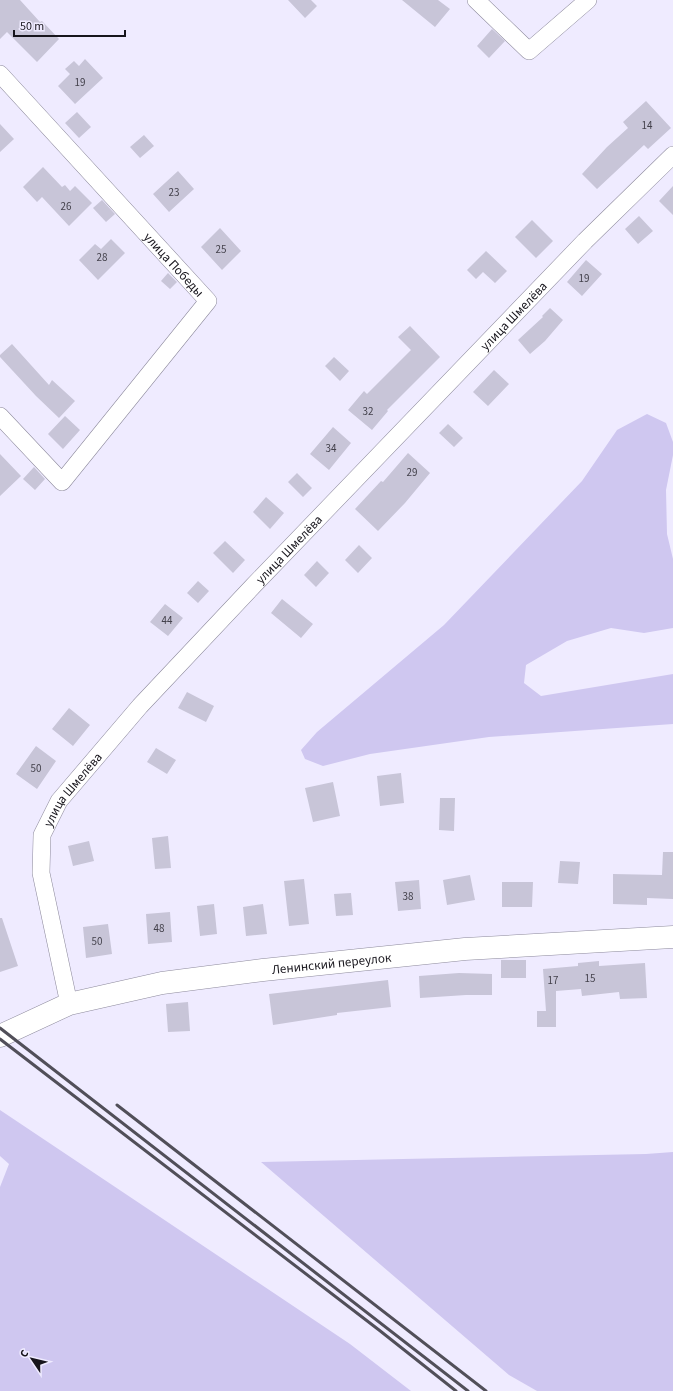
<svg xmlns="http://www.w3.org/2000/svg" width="673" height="1391" font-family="'Source Sans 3',sans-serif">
<rect width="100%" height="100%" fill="#efebff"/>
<!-- green -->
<path fill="#cfc7f0" d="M 647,414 L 666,423 L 673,442 L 673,455 L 666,490 L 667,534 L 673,559 L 673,628 L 644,633 L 611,628 L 567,641 L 526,665 L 524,683 L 541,696 L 673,674 L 673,724 L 489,737 L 370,754 L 323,766 L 305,759 L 301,750 L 317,732 L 444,625 L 582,481 L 617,430 Z
M 0,1110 L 350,1344 L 411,1391 L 0,1391 L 0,1187 L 9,1164 L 0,1156 Z
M 673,1152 L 673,1391 L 537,1391 L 509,1375 L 261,1162 L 646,1154 Z"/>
<!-- building -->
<path fill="#c8c5d8" d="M 0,0 L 20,0 L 40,22 L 42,21 L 59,39 L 37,62 L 7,32 L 0,39 Z
M 288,0 L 311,0 L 317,6 L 305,18 Z
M 402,0 L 438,0 L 450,9 L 435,27 Z
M 492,29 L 505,41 L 489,58 L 477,46 Z
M 85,59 L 103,78 L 75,104 L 58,86 L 70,74 L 65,69 L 74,61 L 79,66 Z
M 646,101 L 671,128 L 648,149 L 644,145 L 597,189 L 582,174 L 607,147 L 628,128 L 623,122 Z
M 77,112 L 91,127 L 79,138 L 65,123 Z
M 0,124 L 14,139 L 0,152 Z
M 144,135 L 154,146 L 140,158 L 130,147 Z
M 43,167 L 62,187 L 65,185 L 70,191 L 75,186 L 92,203 L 69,226 L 42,197 L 37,202 L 23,187 Z
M 178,171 L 194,189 L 169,212 L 153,194 Z
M 673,186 L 673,215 L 659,201 Z
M 102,200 L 115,214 L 106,222 L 93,208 Z
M 639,216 L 653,231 L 638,244 L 625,229 Z
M 532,220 L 553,241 L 536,258 L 515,237 Z
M 220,228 L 241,251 L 222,270 L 201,247 Z
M 111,239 L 125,253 L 98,280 L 79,260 L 95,244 L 101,249 Z
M 486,251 L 507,271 L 495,283 L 483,272 L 476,279 L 467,270 Z
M 586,260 L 602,274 L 582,296 L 567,282 Z
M 168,273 L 177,282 L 170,289 L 161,281 Z
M 550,308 L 563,320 L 545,341 L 530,354 L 518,340 L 543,317 L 542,316 Z
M 410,326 L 440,357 L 387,410 L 388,411 L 372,430 L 348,410 L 364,391 L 367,394 L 411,350 L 398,337 Z
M 12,344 L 49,385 L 52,380 L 75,401 L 59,418 L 36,396 L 0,357 L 0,355 Z
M 334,357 L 349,371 L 340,381 L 325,366 Z
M 494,370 L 509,384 L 488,406 L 473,392 Z
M 65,416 L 80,430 L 63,449 L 48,434 Z
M 448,424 L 463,438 L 454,447 L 439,433 Z
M 333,427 L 351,443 L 329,470 L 310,454 Z
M 408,453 L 430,473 L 405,503 L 378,531 L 355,509 L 381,481 L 383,482 Z
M 0,454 L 21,476 L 0,496 Z
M 34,467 L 45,479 L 35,490 L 23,479 Z
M 297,473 L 312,488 L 303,497 L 288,482 Z
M 266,497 L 284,513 L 270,529 L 253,512 Z
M 225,541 L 245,560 L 233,573 L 213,553 Z
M 359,545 L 372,558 L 358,573 L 345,560 Z
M 317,561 L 329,573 L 316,587 L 304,575 Z
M 198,581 L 209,591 L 198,603 L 187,593 Z
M 282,599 L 313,624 L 301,638 L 271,613 Z
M 165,604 L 183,618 L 168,636 L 150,622 Z
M 187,692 L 214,706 L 206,722 L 178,708 Z
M 69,708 L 90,725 L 73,746 L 52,729 Z
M 36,746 L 56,761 L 37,789 L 16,774 Z
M 156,748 L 176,760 L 167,774 L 147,762 Z
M 401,773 L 404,803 L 380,806 L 377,776 Z
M 333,782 L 340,816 L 313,822 L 305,788 Z
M 440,798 L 455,798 L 454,831 L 439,830 Z
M 168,836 L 171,868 L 155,869 L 152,838 Z
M 89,841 L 94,861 L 73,866 L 68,846 Z
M 663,852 L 673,852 L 673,899 L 647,898 L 647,905 L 613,904 L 613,874 L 662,875 Z
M 560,861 L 580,862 L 578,884 L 558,883 Z
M 470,875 L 475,900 L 447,905 L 443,880 Z
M 304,879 L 309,924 L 289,926 L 284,881 Z
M 419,880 L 421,909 L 398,911 L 395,882 Z
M 502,882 L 533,882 L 532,907 L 502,907 Z
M 351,893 L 353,915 L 336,916 L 334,894 Z
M 214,904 L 217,934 L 200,936 L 197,906 Z
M 263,904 L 267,934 L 246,936 L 243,907 Z
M 170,912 L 172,942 L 148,944 L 146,914 Z
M 0,918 L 2,918 L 18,966 L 0,972 Z
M 108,924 L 112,954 L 86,958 L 83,927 Z
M 501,960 L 526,960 L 526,978 L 501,978 Z
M 599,961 L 599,966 L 645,963 L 647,998 L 620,999 L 619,992 L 582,996 L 581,989 L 556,991 L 556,1027 L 537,1027 L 537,1011 L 546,1011 L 543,969 L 578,966 L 578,963 Z
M 459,973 L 492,974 L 492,995 L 466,995 L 420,998 L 419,976 Z
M 388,980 L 391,1007 L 337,1013 L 337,1015 L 273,1025 L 269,994 Z
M 188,1002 L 190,1031 L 168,1032 L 166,1004 Z"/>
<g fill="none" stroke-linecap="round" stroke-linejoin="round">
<!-- minor casing -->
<g stroke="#8d8a9c" stroke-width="18">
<g id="minor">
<path d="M 476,0 L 529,51 L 588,0"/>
<path id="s1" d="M 0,74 L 208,301 L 62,482 L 0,416"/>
<path id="s2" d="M 69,1004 L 41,873 L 42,835 L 59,801 L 140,706 L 253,586 L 585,241 L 673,155"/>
</g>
</g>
<!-- major casing -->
<g stroke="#8d8a9c" stroke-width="23">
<g id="major">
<path id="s3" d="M 0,1036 L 69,1004 L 162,983 L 263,970 L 465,949 L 673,937"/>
</g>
</g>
<!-- minor -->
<use href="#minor" stroke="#fff" stroke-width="17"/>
<!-- major -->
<use href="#major" stroke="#fff" stroke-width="22"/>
<!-- rail -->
<path stroke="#514f59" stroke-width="3" d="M 0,1028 L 468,1391
M 0,1039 L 379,1330 L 456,1391
M 117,1105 L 486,1391"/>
</g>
<g text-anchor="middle" stroke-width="4" stroke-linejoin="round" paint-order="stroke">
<!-- number labels -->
<g font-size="11" fill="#43414b">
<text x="80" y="86">19</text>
<text x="647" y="129">14</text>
<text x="174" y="196">23</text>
<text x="66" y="210">26</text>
<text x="221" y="253">25</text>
<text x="102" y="261">28</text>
<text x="584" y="282">19</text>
<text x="368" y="415">32</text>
<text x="331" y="452">34</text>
<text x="412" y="476">29</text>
<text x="167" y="624">44</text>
<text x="36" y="772">50</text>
<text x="408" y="900">38</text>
<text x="159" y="932">48</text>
<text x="97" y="945">50</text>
<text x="590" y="982">15</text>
<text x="553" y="984">17</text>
</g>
<!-- street labels -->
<g font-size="13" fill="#17151c" stroke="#efebff">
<text dy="5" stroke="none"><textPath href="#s1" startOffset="258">улица Победы</textPath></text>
<text dy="5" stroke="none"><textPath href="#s2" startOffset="875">улица Шмелёва</textPath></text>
<text dy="5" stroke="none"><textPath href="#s2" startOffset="551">улица Шмелёва</textPath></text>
<text dy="5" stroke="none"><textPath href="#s2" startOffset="227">улица Шмелёва</textPath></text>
<text dy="5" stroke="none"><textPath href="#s3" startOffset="342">Ленинский переулок</textPath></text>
</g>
</g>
<!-- north arrow -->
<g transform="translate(32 1359) rotate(305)" stroke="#efebff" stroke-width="3" paint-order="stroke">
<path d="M0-3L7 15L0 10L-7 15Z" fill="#17151c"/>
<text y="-6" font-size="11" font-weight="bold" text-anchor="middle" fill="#17151c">С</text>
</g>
<!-- scale -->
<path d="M14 30v6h111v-6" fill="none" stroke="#17151c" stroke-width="2"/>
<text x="20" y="30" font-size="12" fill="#17151c" stroke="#efebff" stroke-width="3" paint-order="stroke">50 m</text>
</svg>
